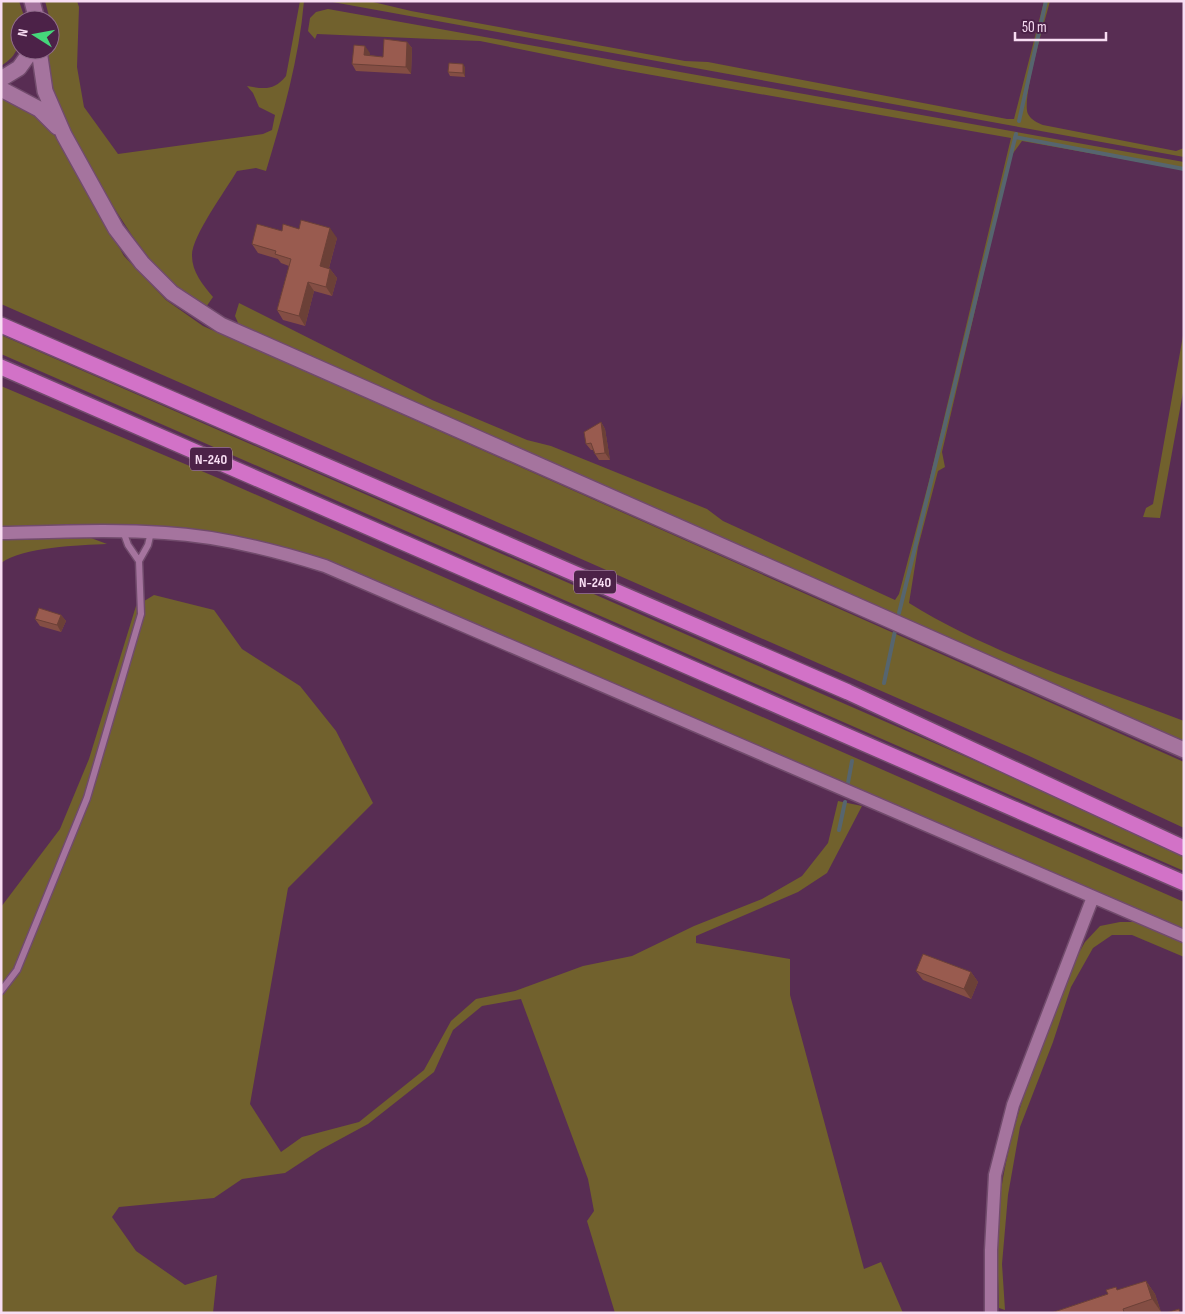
<svg xmlns="http://www.w3.org/2000/svg" width="1185" height="1314" font-family="'Sofia Sans Condensed',sans-serif">
<rect width="100%" height="100%" fill="#582d53"/>
<!-- green -->
<path fill="#71612d" d="M 1,1 L 19,1 L 25,19 L 20,20 C 20,40 21,54 1,66 Z
M 45,1 L 77,1 L 79,7 L 77,67 L 84,107 L 118,154 L 263,134 L 272,130 L 275,115 L 259,107 L 253,93 L 247,86 C 264,89 274,91 286,76 L 300,1 L 304,1 C 299,59 283,115 266,171 L 256,168 L 237,171 C 226,190 191,237 192,256 C 192,272 203,285 213,297 L 206,307 L 163,276 L 133,237 L 94,177 L 52,96 L 48,67 L 50,20 Z
M 327,1 L 369,1 L 411,11 L 685,61 L 708,62 L 1007,119 L 1014,119 L 1044,1 L 1050,1 C 1045,21 1021,100 1028,114 C 1031,120 1038,123 1043,125 L 1176,151 L 1184,148 L 1184,157 Z
M 328,9 L 1184,162 L 1184,170 L 1022,141 L 1011,156 L 942,452 L 945,467 L 938,471 L 918,547 L 909,603 C 991,654 1093,686 1184,721 L 1184,742 L 239,325 L 235,316 L 239,303 L 432,400 L 527,440 L 551,446 L 707,509 L 723,521 L 895,600 L 899,594 L 929,481 L 1011,138 L 618,69 L 480,41 L 317,34 L 315,39 L 308,31 L 310,18 L 316,12 Z
M 1,96 L 43,118 L 61,145 L 124,256 L 166,300 L 203,326 L 1184,762 L 1184,828 L 1027,755 L 1,304 Z
M 1184,330 L 1184,387 L 1160,518 L 1143,517 L 1146,508 L 1153,504 Z
M 1,335 L 1003,773 L 1184,856 L 1184,871 L 1,354 Z
M 1,386 L 218,478 L 1184,902 L 1184,929 L 337,564 C 295,550 255,538 211,532 C 142,522 71,527 1,527 Z
M 91,538 L 107,544 C 80,545 22,547 1,563 L 1,540 Z
M 154,595 L 214,610 L 242,649 L 300,686 L 336,731 L 373,803 L 288,888 L 250,1104 L 281,1152 L 302,1137 L 359,1122 L 424,1070 L 451,1021 L 476,999 L 515,991 L 583,966 L 632,956 L 694,926 L 762,899 L 802,876 L 828,843 L 838,801 L 862,806 L 827,873 L 798,892 L 696,936 L 696,943 L 790,959 L 790,995 L 864,1269 L 881,1262 L 903,1313 L 615,1313 L 587,1221 L 594,1211 L 588,1179 L 521,999 L 482,1006 L 453,1030 L 434,1072 L 368,1124 L 320,1150 L 285,1173 L 242,1179 L 214,1198 L 119,1207 L 112,1217 L 136,1251 L 185,1285 L 217,1275 L 213,1313 L 1,1313 L 1,907 L 60,829 L 89,759 L 136,606 Z
M 1120,922 L 1135,922 L 1184,943 L 1184,957 L 1132,935 L 1112,935 L 1093,948 L 1071,987 L 1053,1042 L 1020,1127 L 1008,1195 L 1002,1264 L 1005,1310 L 999,1308 C 999,1278 995,1246 998,1216 C 1006,1126 1041,1049 1072,965 L 1085,942 L 1100,926 Z"/>
<g fill="none" stroke-linecap="round" stroke-linejoin="round">
<!-- stream -->
<path stroke="#56656f" stroke-width="4" d="M 1019,121 L 1046,1
M 1015,137 L 1184,169
M 899,613 L 1016,134
M 884,683 L 895,631
M 848,783 L 852,761
M 839,830 L 845,802"/>
<!-- service casing -->
<g stroke="#714b6c" stroke-width="9">
<path id="service" d="M 139,561 L 148,545 L 151,532
M 1,991 L 17,970 L 87,798 L 141,614 L 139,561 L 128,545 L 123,531"/>
</g>
<!-- minor casing -->
<g stroke="#714b6c" stroke-width="15">
<path id="minor" d="M 1,533 C 56,532 111,529 165,533 C 220,536 274,550 325,566 L 1184,936
M 991,1313 L 991,1250 L 995,1175 L 1013,1105 L 1093,897"/>
</g>
<!-- tertiary casing -->
<g stroke="#714b6c" stroke-width="18">
<path id="tertiary" d="M 32,1 L 37,20
M 39,50 L 45,91 L 64,135 L 116,229 L 142,263 L 172,293 L 221,325 L 1184,750
M 1,79 L 19,68 L 32,50
M 1,89 L 39,109 L 57,127"/>
</g>
<!-- motorway casing -->
<g stroke="#714b6c" stroke-width="18">
<path id="motorway" d="M 1,325 L 848,692 L 1184,848
M 1,367 L 1184,883"/>
</g>
<!-- service -->
<use href="#service" stroke="#a5749e" stroke-width="6"/>
<!-- minor -->
<use href="#minor" stroke="#a5749e" stroke-width="12"/>
<!-- tertiary -->
<use href="#tertiary" stroke="#a5749e" stroke-width="15"/>
<!-- motorway -->
<use href="#motorway" stroke="#d272c7" stroke-width="15"/>
</g>
<!-- wall -->
<path fill="#844e44" d="M 407,42 L 412,48 L 411,74 L 356,71 L 352,64 L 370,53 L 369,55 L 383,57 Z
M 465,67 L 465,77 L 450,76 L 448,72 Z
M 299,229 L 337,238 L 329,268 L 330,269 L 337,278 L 332,296 L 314,291 L 305,326 L 283,320 L 277,310 L 289,266 L 281,263 L 278,259 L 258,253 L 252,244 L 282,231 Z
M 601,422 L 605,429 L 610,460 L 599,460 L 595,454 L 593,450 L 591,450 L 586,444 Z
M 61,615 L 66,621 L 61,632 L 40,626 L 35,619 Z
M 916,971 L 971,972 L 978,982 L 971,999 L 923,980 Z
M 1146,1281 L 1155,1294 L 1161,1312 L 1159,1313 L 1051,1313 Z"/>
<!-- shaded-wall -->
<path fill="#6b4037" d="M 407,42 L 412,48 L 411,74 L 406,67 Z
M 365,46 L 370,53 L 369,61 L 364,55 Z
M 463,64 L 465,67 L 465,77 L 463,73 Z
M 330,228 L 337,238 L 327,275 L 320,266 Z
M 330,269 L 337,278 L 332,296 L 326,287 Z
M 308,282 L 314,291 L 305,326 L 299,316 Z
M 601,422 L 605,429 L 610,460 L 605,453 Z
M 61,615 L 66,621 L 61,632 L 57,625 Z
M 971,972 L 978,982 L 971,999 L 964,989 Z
M 1146,1281 L 1155,1294 L 1161,1312 L 1152,1299 Z"/>
<!-- building -->
<path fill="#995b4f" stroke="#6b4037" d="M 384,39 L 407,42 L 406,67 L 352,64 L 354,45 L 365,46 L 364,55 L 383,57 Z
M 449,63 L 463,64 L 463,73 L 448,72 Z
M 301,220 L 330,228 L 320,266 L 330,269 L 326,287 L 308,282 L 299,316 L 277,310 L 291,259 L 275,254 L 276,251 L 252,244 L 257,224 L 282,231 L 283,224 L 299,229 Z
M 601,422 L 605,453 L 595,454 L 591,443 L 586,444 L 584,432 Z
M 39,608 L 61,615 L 57,625 L 35,619 Z
M 923,954 L 971,972 L 964,989 L 916,971 Z
M 1146,1281 L 1152,1299 L 1123,1309 L 1124,1312 L 1121,1313 L 1051,1313 L 1108,1294 L 1106,1290 L 1116,1287 L 1117,1290 Z
M 1179,1309 L 1180,1313 L 1166,1313 Z"/>
<g text-anchor="middle" stroke-width="4" stroke-linejoin="round" paint-order="stroke">
<!-- shield labels -->
<g fill="#4c2248" stroke="#c4a5c0" stroke-width="1">
<rect x="190" y="447.5" width="42" height="23" rx="4"/>
<rect x="574" y="570.5" width="42" height="23" rx="4"/>
</g>
<g font-size="14" font-weight="bold" fill="#f8ddf3">
<text x="211" y="464">N-240</text>
<text x="595" y="587">N-240</text>
</g>
</g>
<!-- border -->
<rect width="1185" height="1314" fill="none" stroke="#f8ddf3" stroke-width="5"/>
<!-- north arrow -->
<g transform="translate(35 35) rotate(281)"><circle r="24" fill="#4c2248" stroke="#916d8c"/>
<path d="M0-4L9 19L0 12L-9 19Z" fill="#45d77a"/>
<text y="-8" font-size="14" font-weight="bold" text-anchor="middle" fill="#f8ddf3">N</text>
</g>
<!-- scale -->
<path d="M1015 32v8h91v-8" fill="none" stroke="#f8ddf3" stroke-width="2.5"/>
<text x="1022" y="32" font-size="15" fill="#f8ddf3" stroke="#4c2248" stroke-width="4" paint-order="stroke">50 m</text>
</svg>
